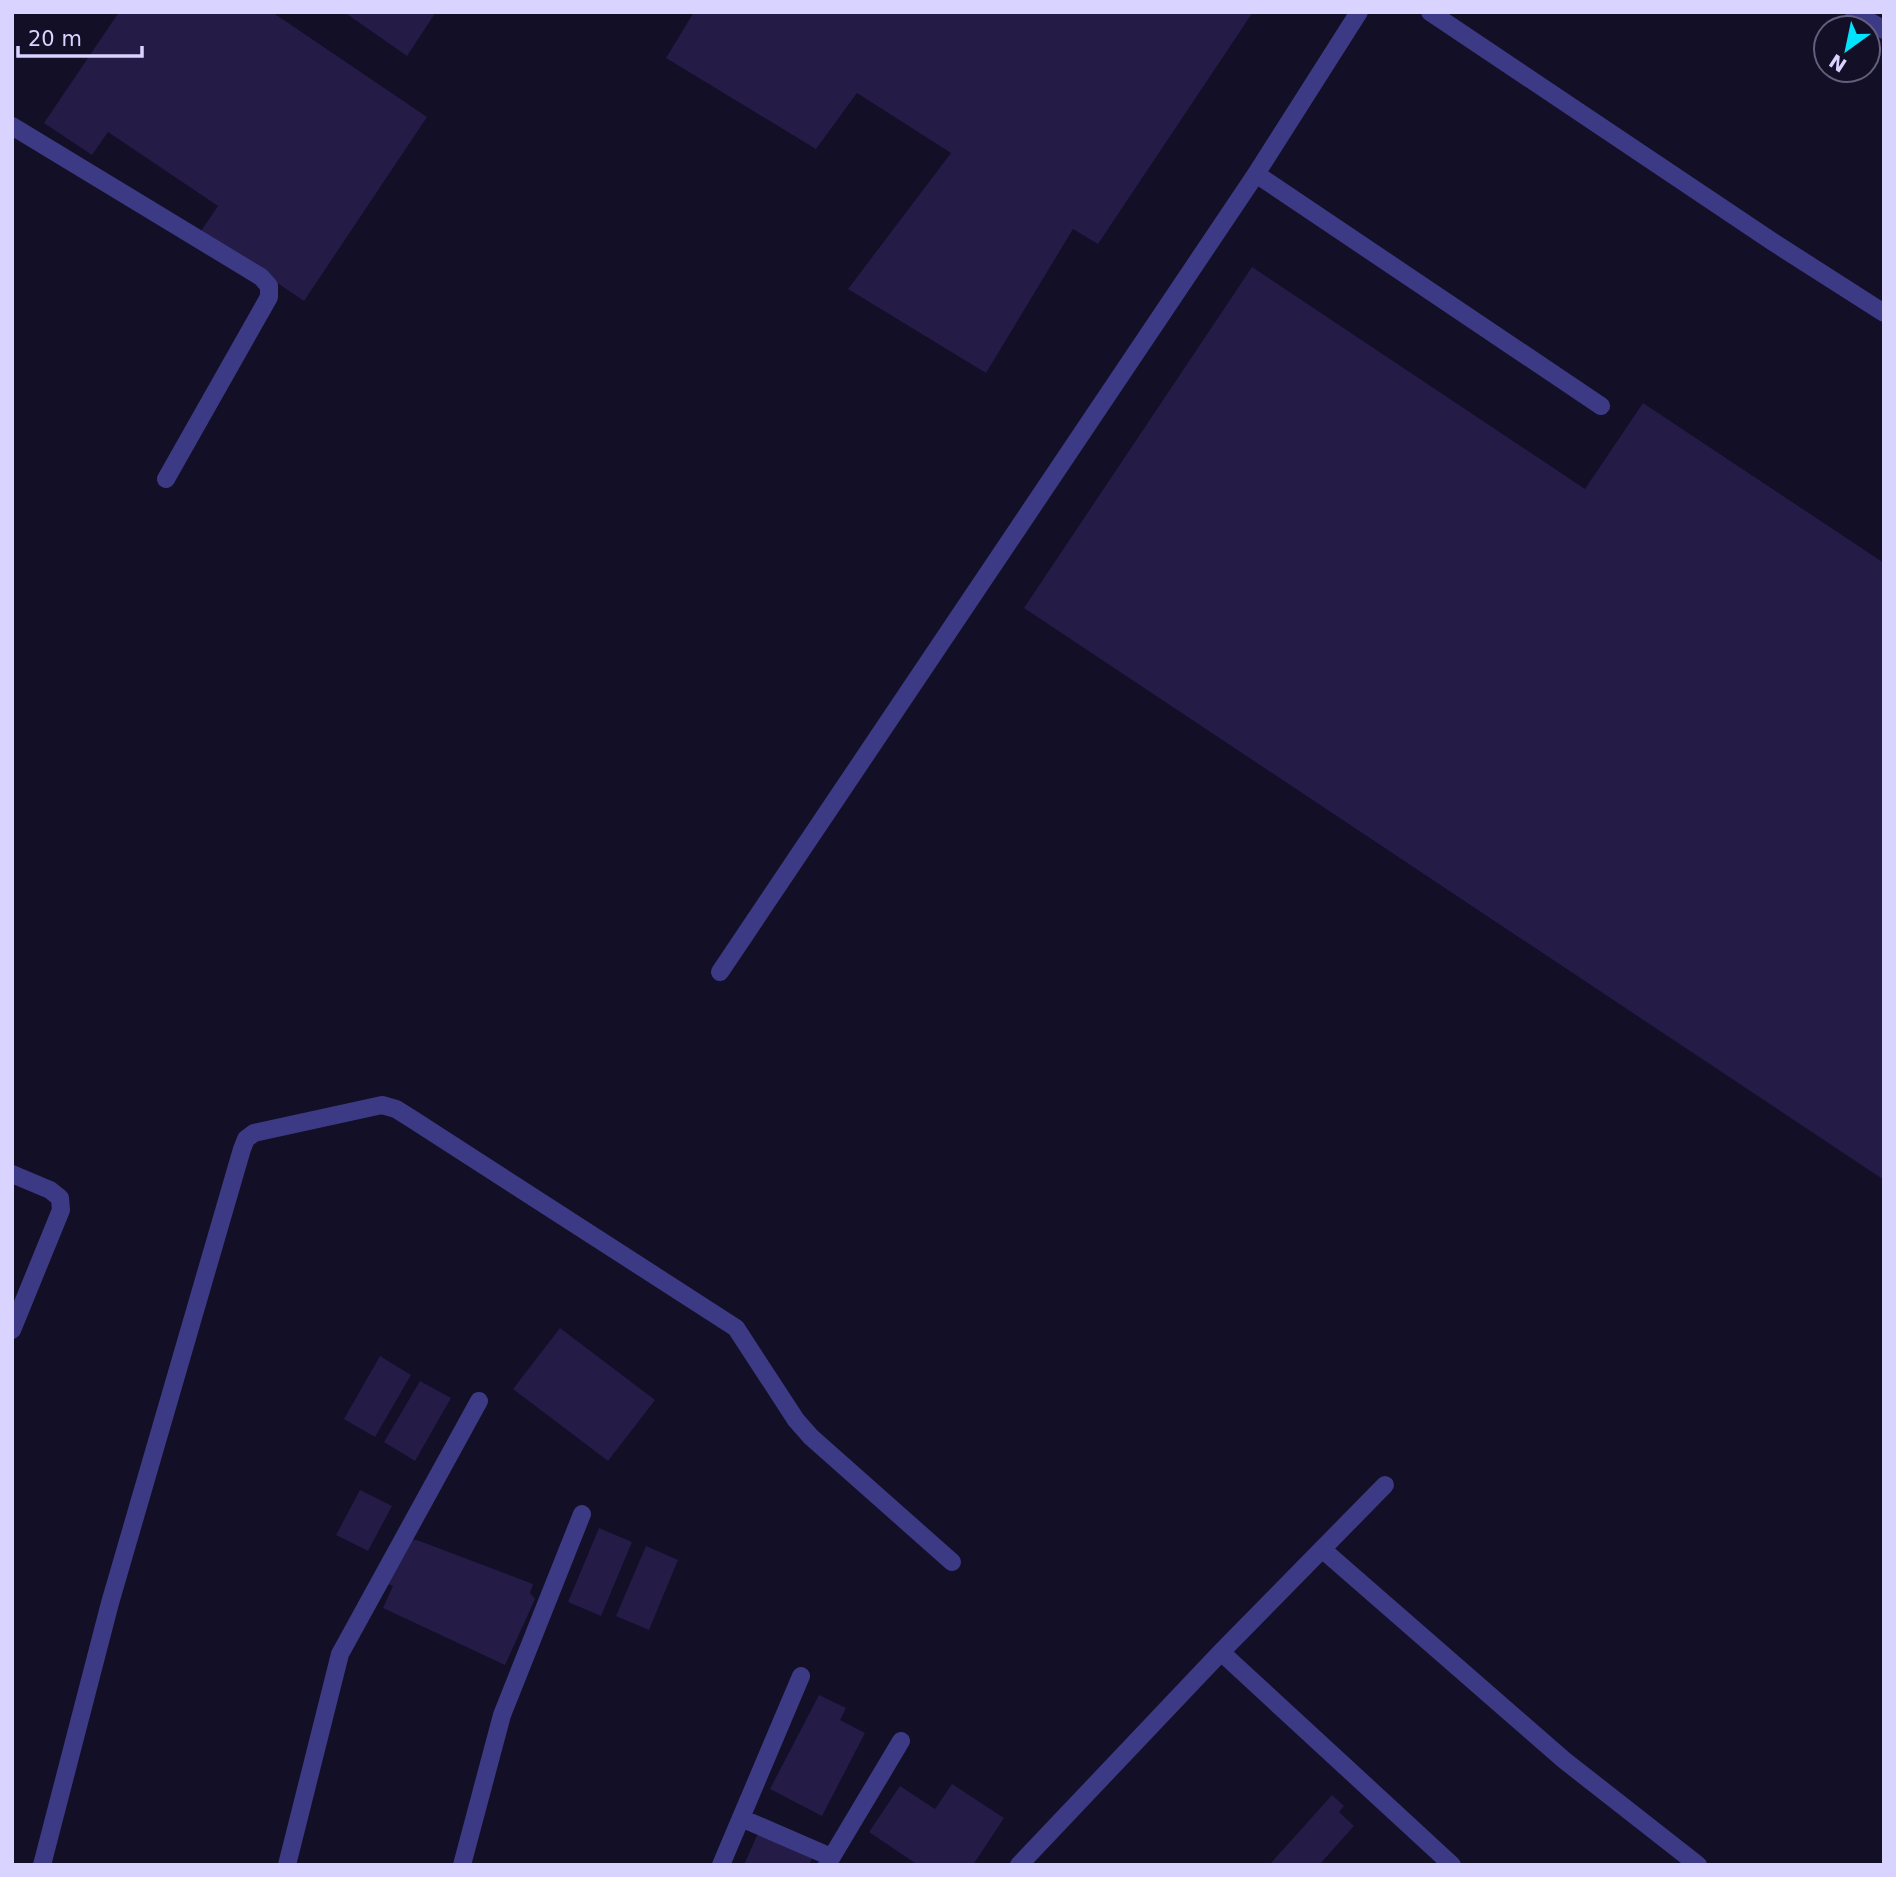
<svg xmlns="http://www.w3.org/2000/svg" width="1896" height="1877" font-family="'DejaVu Sans',sans-serif">
<rect width="100%" height="100%" fill="#130f26"/>
<!-- building -->
<path fill="#241b47" d="M 119,12 L 272,12 L 427,117 L 304,301 L 201,231 L 218,206 L 108,132 L 92,155 L 44,123 Z
M 344,12 L 436,12 L 407,56 Z
M 694,12 L 1253,12 L 1098,244 L 1073,229 L 986,373 L 848,289 L 951,153 L 857,93 L 816,149 L 666,58 Z
M 1252,267 L 1585,489 L 1643,403 L 1884,563 L 1884,1180 L 1024,608 Z
M 560,1328 L 655,1400 L 608,1461 L 513,1389 Z
M 380,1356 L 411,1375 L 375,1437 L 344,1419 Z
M 420,1381 L 451,1398 L 415,1461 L 384,1442 Z
M 360,1490 L 392,1506 L 368,1551 L 336,1535 Z
M 599,1528 L 632,1542 L 601,1616 L 568,1602 Z
M 409,1540 L 417,1540 L 533,1584 L 530,1593 L 535,1599 L 505,1665 L 383,1608 L 393,1586 L 388,1584 Z
M 646,1546 L 678,1560 L 649,1630 L 616,1616 Z
M 819,1695 L 846,1708 L 840,1720 L 865,1733 L 822,1816 L 770,1789 Z
M 952,1784 L 1004,1818 L 973,1865 L 918,1865 L 869,1832 L 900,1786 L 935,1809 Z
M 1332,1795 L 1344,1806 L 1339,1812 L 1354,1826 L 1319,1865 L 1269,1865 Z
M 759,1831 L 813,1856 L 809,1865 L 744,1865 Z"/>
<g fill="none" stroke-linecap="round" stroke-linejoin="round">
<!-- minor -->
<path stroke="#3d3a85" stroke-width="18" d="M 1430,12 L 1773,242 L 1884,313
M 1854,12 L 1884,30
M 12,126 L 261,277 L 269,286 L 269,297 L 166,479
M 1256,174 L 1601,406
M 720,972 L 1256,174 L 1359,12
M 12,1174 L 50,1190 L 60,1198 L 61,1210 L 12,1330
M 1322,1549 L 1564,1760 L 1698,1865
M 1221,1652 L 1452,1865
M 741,1818 L 831,1857
M 42,1865 L 110,1603 L 242,1149 L 246,1139 L 254,1133 L 382,1105 L 396,1109 L 412,1119 L 736,1328 L 796,1420 L 811,1437 L 952,1562
M 287,1865 L 340,1654 L 479,1401
M 462,1865 L 502,1715 L 582,1514
M 721,1865 L 801,1676
M 827,1865 L 901,1741
M 1019,1865 L 1221,1652 L 1385,1485"/>
</g>
<!-- border -->
<rect width="1896" height="1877" fill="none" stroke="#d9d4ff" stroke-width="28"/>
<!-- north arrow -->
<g transform="translate(1847 49) rotate(213)"><circle r="33" fill="#130f26" stroke="#625e7d" stroke-width="2"/>
<path d="M0-5L12 26L0 18L-12 26Z" fill="#00e5ff"/>
<text y="-10" font-size="19" font-weight="bold" text-anchor="middle" fill="#d9d4ff">N</text>
</g>
<!-- scale -->
<path d="M18 46v10h124v-10" fill="none" stroke="#d9d4ff" stroke-width="3.5"/>
<text x="28" y="46" font-size="21" fill="#d9d4ff" stroke="#130f26" stroke-width="5" paint-order="stroke">20 m</text>
</svg>
